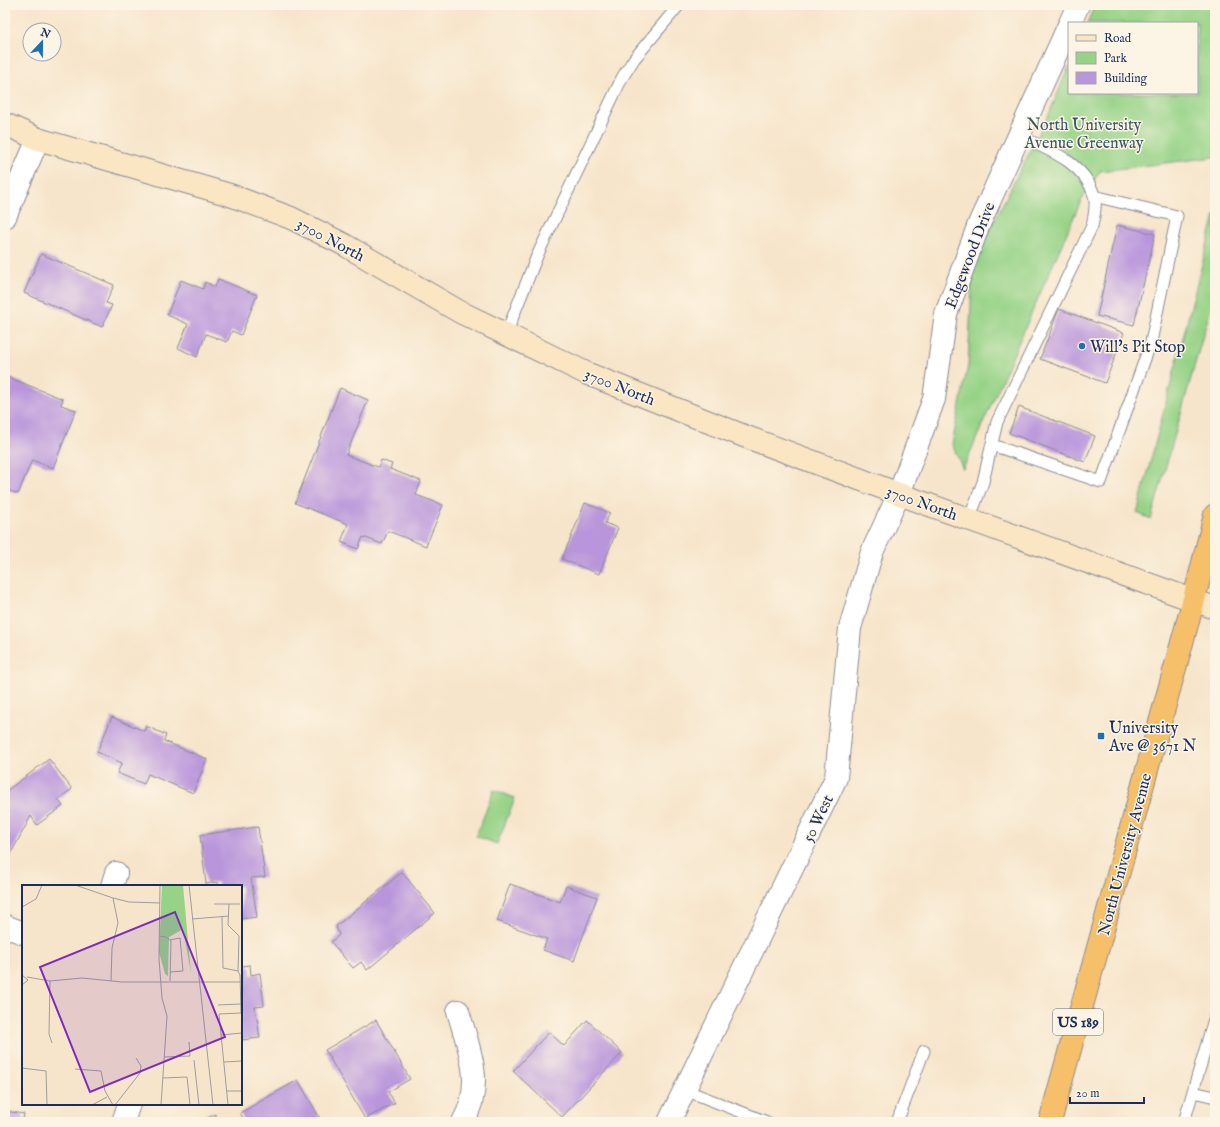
<svg xmlns="http://www.w3.org/2000/svg" width="1220" height="1127" font-family="'IM FELL English',serif">
<rect width="100%" height="100%" fill="#fcf5e5"/>
<filter id="ink" filterUnits="userSpaceOnUse"><feTurbulence type="fractalNoise" baseFrequency=".025" numOctaves="2"/><feDisplacementMap in="SourceGraphic" scale="8" xChannelSelector="R" yChannelSelector="G"/><feConvolveMatrix kernelMatrix="1 2 1 2 8 2 1 2 1" color-interpolation-filters="sRGB"/></filter>
<filter id="wash" filterUnits="userSpaceOnUse"><feTurbulence type="fractalNoise" baseFrequency=".012" numOctaves="4" result="noise"/><feDisplacementMap in="SourceGraphic" scale="16" xChannelSelector="R" yChannelSelector="G"/><feGaussianBlur stdDeviation="0.9" result="paint"/><feColorMatrix in="noise" values="0 0 0 0 0 0 0 0 0 0 0 0 0 0 0 0 0 1.4 0 .05"/><feComposite in="paint" operator="in"/></filter>
<g filter="url(#wash)">
<rect width="100%" height="100%" fill="#f7e5cb"/>
<!-- green -->
<path fill="#97d387" stroke="#598172" d="M 1095,5 L 1215,5 L 1215,157 L 1100,171 L 1080,203 L 963,469 L 952,444 L 968,365 L 973,262 L 1049,114 L 1069,66 L 1069,93 L 1197,93 L 1197,23 L 1087,23 Z
M 1215,215 L 1215,293 L 1151,519 L 1137,513 Z
M 494,790 L 515,798 L 497,844 L 476,836 Z"/>
<g id="blocks">
<!-- building -->
<path fill="#b995db" d="M 1117,225 L 1155,234 L 1134,325 L 1097,316 Z
M 41,254 L 114,285 L 106,303 L 112,305 L 102,327 L 24,293 Z
M 218,279 L 257,295 L 241,335 L 232,331 L 227,342 L 206,334 L 197,357 L 178,348 L 188,324 L 167,315 L 181,280 L 203,289 L 205,282 L 215,287 Z
M 1059,309 L 1124,333 L 1105,383 L 1040,359 Z
M 5,376 L 63,399 L 61,405 L 76,410 L 53,468 L 32,460 L 18,494 L 5,489 Z
M 340,388 L 368,400 L 346,455 L 378,467 L 381,460 L 392,464 L 390,469 L 421,481 L 416,495 L 443,505 L 426,546 L 388,531 L 382,544 L 363,537 L 358,549 L 341,542 L 348,524 L 295,503 Z
M 1019,407 L 1095,436 L 1085,462 L 1009,433 Z
M 585,503 L 610,513 L 605,523 L 618,528 L 599,574 L 562,559 Z
M 112,717 L 144,731 L 146,726 L 166,735 L 164,741 L 207,759 L 193,793 L 148,774 L 144,784 L 117,773 L 122,763 L 97,752 Z
M 49,759 L 72,789 L 58,799 L 63,806 L 37,825 L 31,816 L 9,857 L 5,856 L 5,792 Z
M 258,827 L 265,877 L 251,878 L 257,917 L 241,919 L 241,886 L 218,886 L 218,882 L 206,884 L 200,835 Z
M 402,872 L 435,913 L 367,970 L 361,962 L 353,968 L 331,942 L 339,935 L 336,926 Z
M 510,884 L 560,902 L 566,886 L 597,897 L 574,961 L 543,950 L 547,939 L 497,921 Z
M 250,965 L 251,975 L 260,973 L 264,1006 L 255,1007 L 260,1038 L 241,1040 L 241,966 Z
M 376,1020 L 410,1079 L 388,1092 L 395,1103 L 365,1119 L 325,1050 Z
M 587,1020 L 622,1053 L 562,1117 L 513,1071 L 549,1032 L 564,1046 Z
M 298,1080 L 322,1122 L 245,1122 L 240,1113 Z
M 5,1111 L 24,1114 L 23,1119 L 38,1122 L 5,1122 Z
M 215,1114 L 219,1122 L 199,1122 Z"/>
</g>
</g>
<g filter="url(#ink)">
<use href="#blocks" fill-opacity="0" stroke="#898a94" stroke-width="1"/>
<g fill="none" stroke-linecap="round" stroke-linejoin="round">
<!-- service casing -->
<g stroke="#898a94" stroke-width="13">
<path id="service" d="M 506,334 L 537,256 L 622,78 L 634,59 L 679,5
M 992,445 L 1101,482 L 1151,342 L 1177,216 L 1094,196
M 969,520 L 983,482 L 997,422 L 1092,226 C 1094,216 1097,205 1094,195 C 1084,162 1047,149 1019,136
M 685,1090 L 767,1122
M 1193,1092 L 1215,1097
M 897,1122 L 924,1051
M 1184,1122 L 1215,1016"/>
</g>
<!-- minor casing -->
<g stroke="#898a94" stroke-width="24">
<path id="minor" d="M 1070,23 L 1078,5
M 5,217 L 38,139
M 112,886 L 116,873
M 5,926 L 23,933
M 458,1011 C 469,1050 485,1083 463,1122
M 123,1122 L 129,1104
M 669,1122 L 836,778 L 850,628 L 872,552 L 899,494 L 934,399 L 946,314 L 979,224 L 1069,25"/>
</g>
<!-- secondary casing -->
<g stroke="#898a94" stroke-width="24">
<path id="secondary" d="M 5,124 L 38,139 L 230,195 L 291,218 L 343,244 L 460,312 L 588,374 L 744,436 L 899,494 L 1215,608"/>
</g>
<!-- trunk casing -->
<g stroke="#898a94" stroke-width="24">
<path id="trunk" d="M 1050,1122 L 1194,599 L 1215,515"/>
</g>
<!-- service -->
<use href="#service" stroke="#fff" stroke-width="11"/>
<!-- minor -->
<use href="#minor" stroke="#fff" stroke-width="22"/>
<!-- secondary -->
<use href="#secondary" stroke="#fbe6c4" stroke-width="22"/>
<!-- trunk -->
<use href="#trunk" stroke="#f6c06b" stroke-width="22"/>
</g>
</g>
<!-- markers -->
<g fill="#1f6fb2" stroke="#fcf5e5" stroke-width="1.5">
<circle cx="1082" cy="346" r="4"/>
<rect x="1097" y="732" width="8" height="8" rx="2"/>
</g>
<g text-anchor="middle" stroke-width="3" stroke-linejoin="round" paint-order="stroke">
<!-- shield labels -->
<rect fill="#fcf5e5" stroke="#5e6a86" stroke-width="1" x="1053" y="1009" width="50" height="26" rx="3"/>
<g font-size="15" font-weight="bold" fill="#1b2f5e">
<text x="1078" y="1027">US 189</text>
</g>
<!-- park labels -->
<g font-size="16" fill="#3a5868" stroke="#fcf5e5">
<text x="1084" y="130">North University<tspan x="1084" dy="18">Avenue Greenway</tspan></text>
</g>
<!-- street labels -->
<g font-size="16" fill="#1b2f5e" stroke="#fcf5e5">
<text transform="translate(331 239) rotate(28)" y="6">3700 North</text>
<text transform="translate(969 255) rotate(-69)" y="6">Edgewood Drive</text>
<text transform="translate(620 386) rotate(22)" y="6">3700 North</text>
<text transform="translate(922 502) rotate(20)" y="6">3700 North</text>
<text transform="translate(817 818) rotate(-64)" y="6">50 West</text>
<text transform="translate(1124 854) rotate(-75)" y="6">North University Avenue</text>
</g>
<!-- poi labels -->
<g font-size="16" fill="#1b2f5e" stroke="#fcf5e5" text-anchor="start">
<text x="1090" y="352">Will's Pit Stop</text>
<text x="1109" y="733">University<tspan x="1109" dy="18">Ave @ 3671 N</tspan></text>
</g>
</g>
<!-- overview -->
<g transform="translate(22 885)">
<rect width="220" height="220" fill="#f7e5cb"/>
<path d="M 140,0 L 161,0 L 169,88 L 161,44 L 147,52 L 146,91 L 143,89 L 137,67 Z" fill="#97d387"/>
<path fill="none" stroke="#9f9c9f" stroke-width="1" d="M 53,0 L 91,13M 138,0 L 137,74 L 140,113 L 145,131 L 139,220M 167,0 L 191,220M 192,19 L 218,19M 207,19 L 206,40 L 217,51 L 216,86M 0,22 L 14,14 L 20,0M 200,32 L 201,83 L 216,86 L 218,90 L 219,128 L 197,129 L 206,220M 170,34 L 207,31M 0,51 L 0,84M 137,51 L 144,52 L 149,56 L 148,96M 148,87 L 161,86 L 158,53 L 148,55M 0,90 L 6,95 L 0,100M 5,92 L 28,96 L 60,93 L 100,97 L 220,97M 28,96 L 27,149 L 30,158M 89,96 L 90,63 L 96,38 L 91,13 L 107,17 L 138,18M 196,120 L 219,119M 199,150 L 220,148M 142,172 L 168,171 L 167,157M 172,175 L 177,220M 202,177 L 220,176M 0,183 L 24,186 L 25,220M 53,184 L 79,186 L 83,206 L 91,220M 141,193 L 165,192 L 168,220M 205,206 L 220,206M 70,220 L 85,212M 93,220 L 118,188 L 119,181 L 114,173"/>
<path fill="#7b2cbf" fill-opacity="0.15" stroke="#7b2cbf" stroke-width="2" d="M 153,27 L 203,152 L 68,207 L 18,82 Z"/>
<rect width="220" height="220" fill="none" stroke="#1b2f5e" stroke-width="2"/>
</g>
<!-- margin -->
<rect width="1220" height="1127" fill="none" stroke="#fcf5e5" stroke-width="20"/>
<!-- legend -->
<rect x="1068" y="22" width="130" height="72" fill="#fcf5e5" stroke="#a2a6af"/>
<rect x="1076" y="35" width="20" height="6" fill="#fbe6c4" stroke="#a2a6af"/>
<text x="1104" y="42" font-size="12" fill="#1b2f5e">Road</text>
<rect x="1076" y="52" width="20" height="12" fill="#97d387" stroke="#a2a6af"/>
<text x="1104" y="62" font-size="12" fill="#1b2f5e">Park</text>
<rect x="1076" y="72" width="20" height="12" fill="#b995db" stroke="#a2a6af"/>
<text x="1104" y="82" font-size="12" fill="#1b2f5e">Building</text>
<!-- north arrow -->
<g transform="translate(42 42) rotate(22)"><circle r="19" fill="#fcf5e5" stroke="#a2a6af"/>
<path d="M0-3L7 15L0 10L-7 15Z" fill="#1f6fb2"/>
<text y="-6" font-size="11" font-weight="bold" text-anchor="middle" fill="#1b2f5e">N</text>
</g>
<!-- scale -->
<path d="M1070 1097v6h74v-6" fill="none" stroke="#1b2f5e" stroke-width="2"/>
<text x="1076" y="1097" font-size="12" fill="#1b2f5e" stroke="#fcf5e5" stroke-width="3" paint-order="stroke">20 m</text>
</svg>
